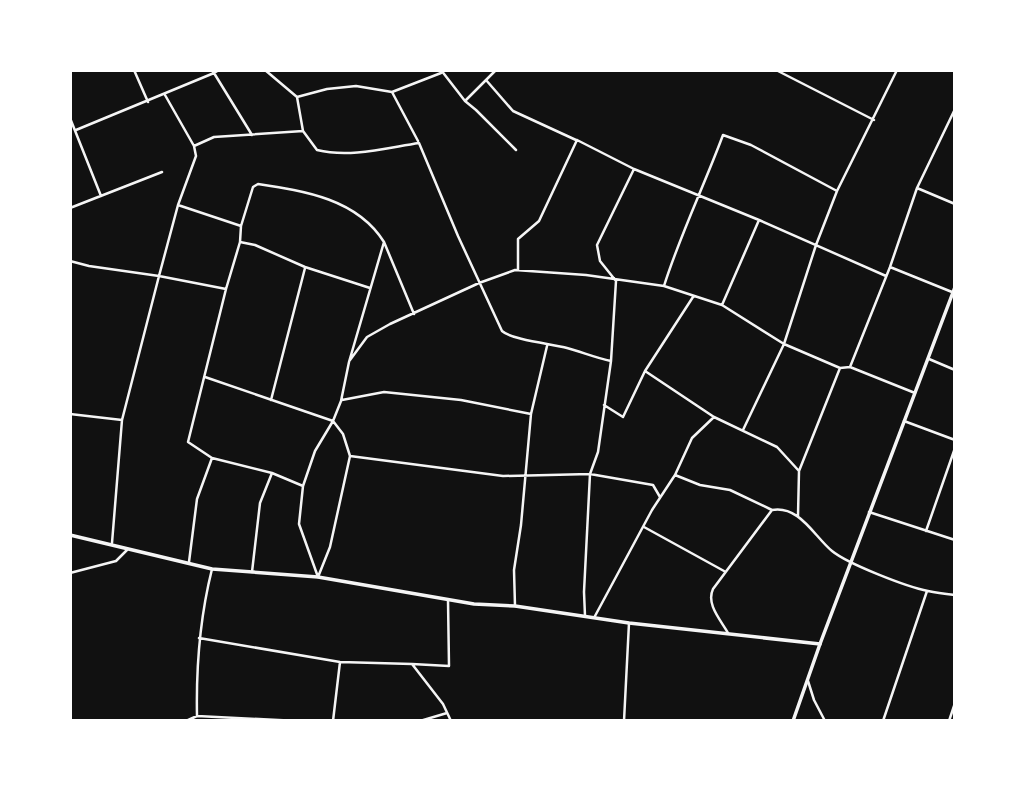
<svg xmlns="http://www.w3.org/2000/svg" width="1025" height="791" font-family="'Alegreya Sans',sans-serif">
<rect width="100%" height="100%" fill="#111"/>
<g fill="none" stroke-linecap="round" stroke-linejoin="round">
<!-- minor -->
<path stroke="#f5f5f5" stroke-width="2.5" d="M 134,70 L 148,102
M 212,70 L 214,73 L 219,70
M 265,70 L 297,97 L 303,131 L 317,150 C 350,158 386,148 419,143 L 458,236 L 502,331 C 512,340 552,344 567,348 C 582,352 596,358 611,361
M 441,70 L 465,101 L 476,110 L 516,150
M 776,70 L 874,120
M 486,80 L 496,70
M 392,92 L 418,141
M 297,97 L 327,89 L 356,86 L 392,92 L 441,73
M 465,101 L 486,80 L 513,111 L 576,140
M 70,118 L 101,196
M 76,130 L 214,73 L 252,135
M 194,146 L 214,137 L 303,131
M 917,188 L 955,204
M 178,205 L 241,226
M 70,208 L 162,172
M 240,242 L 226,289 L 188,442 L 212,458 L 272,473 L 303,486
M 384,242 L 414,314
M 70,261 L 89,266 L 159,276 L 178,205 L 196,156 L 194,146 L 165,95
M 890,267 L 952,292
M 518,270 L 518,239 L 539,221 L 577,140 L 634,169 L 759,220 L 886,276
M 664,286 C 680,235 704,186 723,135 L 751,145 L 837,191
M 722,305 L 759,220
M 929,359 L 955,370
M 350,360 L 367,337 L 390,324 L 479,283 L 515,270 L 586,275 L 664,286 L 722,305 L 784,344 L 840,368 L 850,367 L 915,393
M 850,367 L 890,267 L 917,188 L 955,109
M 645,371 L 714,417 L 777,447 L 799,471
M 205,377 L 333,421 L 343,434 L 350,456 L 330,547 L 318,577
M 271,400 L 305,268
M 342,400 L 384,392 L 461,400 L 531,414
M 604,405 L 623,417 L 645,371 L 693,297
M 70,414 L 122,420
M 714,417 L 692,438 L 675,475 L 700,485 L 730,490 L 772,510
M 904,421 L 955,440
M 743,430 L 784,344 L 816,245 L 837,191 L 897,70
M 350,456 L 503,476 L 590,474 L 653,485 L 660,497
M 869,512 L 955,540
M 798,516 L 799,471 L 840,368
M 644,527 L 724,571
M 926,531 L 955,448
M 112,543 L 122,420 L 159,276 L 226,289
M 189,562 L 197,499 L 212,458
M 252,572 L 260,503 L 272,473
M 70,573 L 116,561 L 127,550
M 318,577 L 299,524 L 303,486 L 315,451 L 333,421 L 341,401 L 349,362 L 384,242 C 357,199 305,191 258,184 L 253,187 L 241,226 L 240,242 L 255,245 L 305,267 L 370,288
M 515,606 L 514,570 L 521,525 L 531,414 L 547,346
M 585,616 L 584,592 L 590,474 L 598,452 L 611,361 L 616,281 L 600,261 L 597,245 L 634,169
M 595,616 L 652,510 L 675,475
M 728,633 C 720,619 706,604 713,589 L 772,510 C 799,505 814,536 832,551 C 848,564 907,587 928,591 C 937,593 946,594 955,595
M 199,638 L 340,662 L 412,664 L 443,704 L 451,721
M 412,664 L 449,666 L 448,600
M 808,681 L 814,700 L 825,721
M 197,716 L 298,721
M 186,721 L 197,716 C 196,666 200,617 212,569
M 333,721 L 340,662
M 420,721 L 447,713
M 624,721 L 629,623
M 883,721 L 927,591
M 949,721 L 955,703"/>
<!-- tertiary -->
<path stroke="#f5f5f5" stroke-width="3.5" d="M 70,535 L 212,569 L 318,577 L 474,604 L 515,606 L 629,623 L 820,644"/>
<!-- secondary -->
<path stroke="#f5f5f5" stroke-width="3.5" d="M 793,721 L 820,644 L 955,287"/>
</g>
<!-- border -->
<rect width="1025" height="791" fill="none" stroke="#ffffff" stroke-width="144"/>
</svg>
